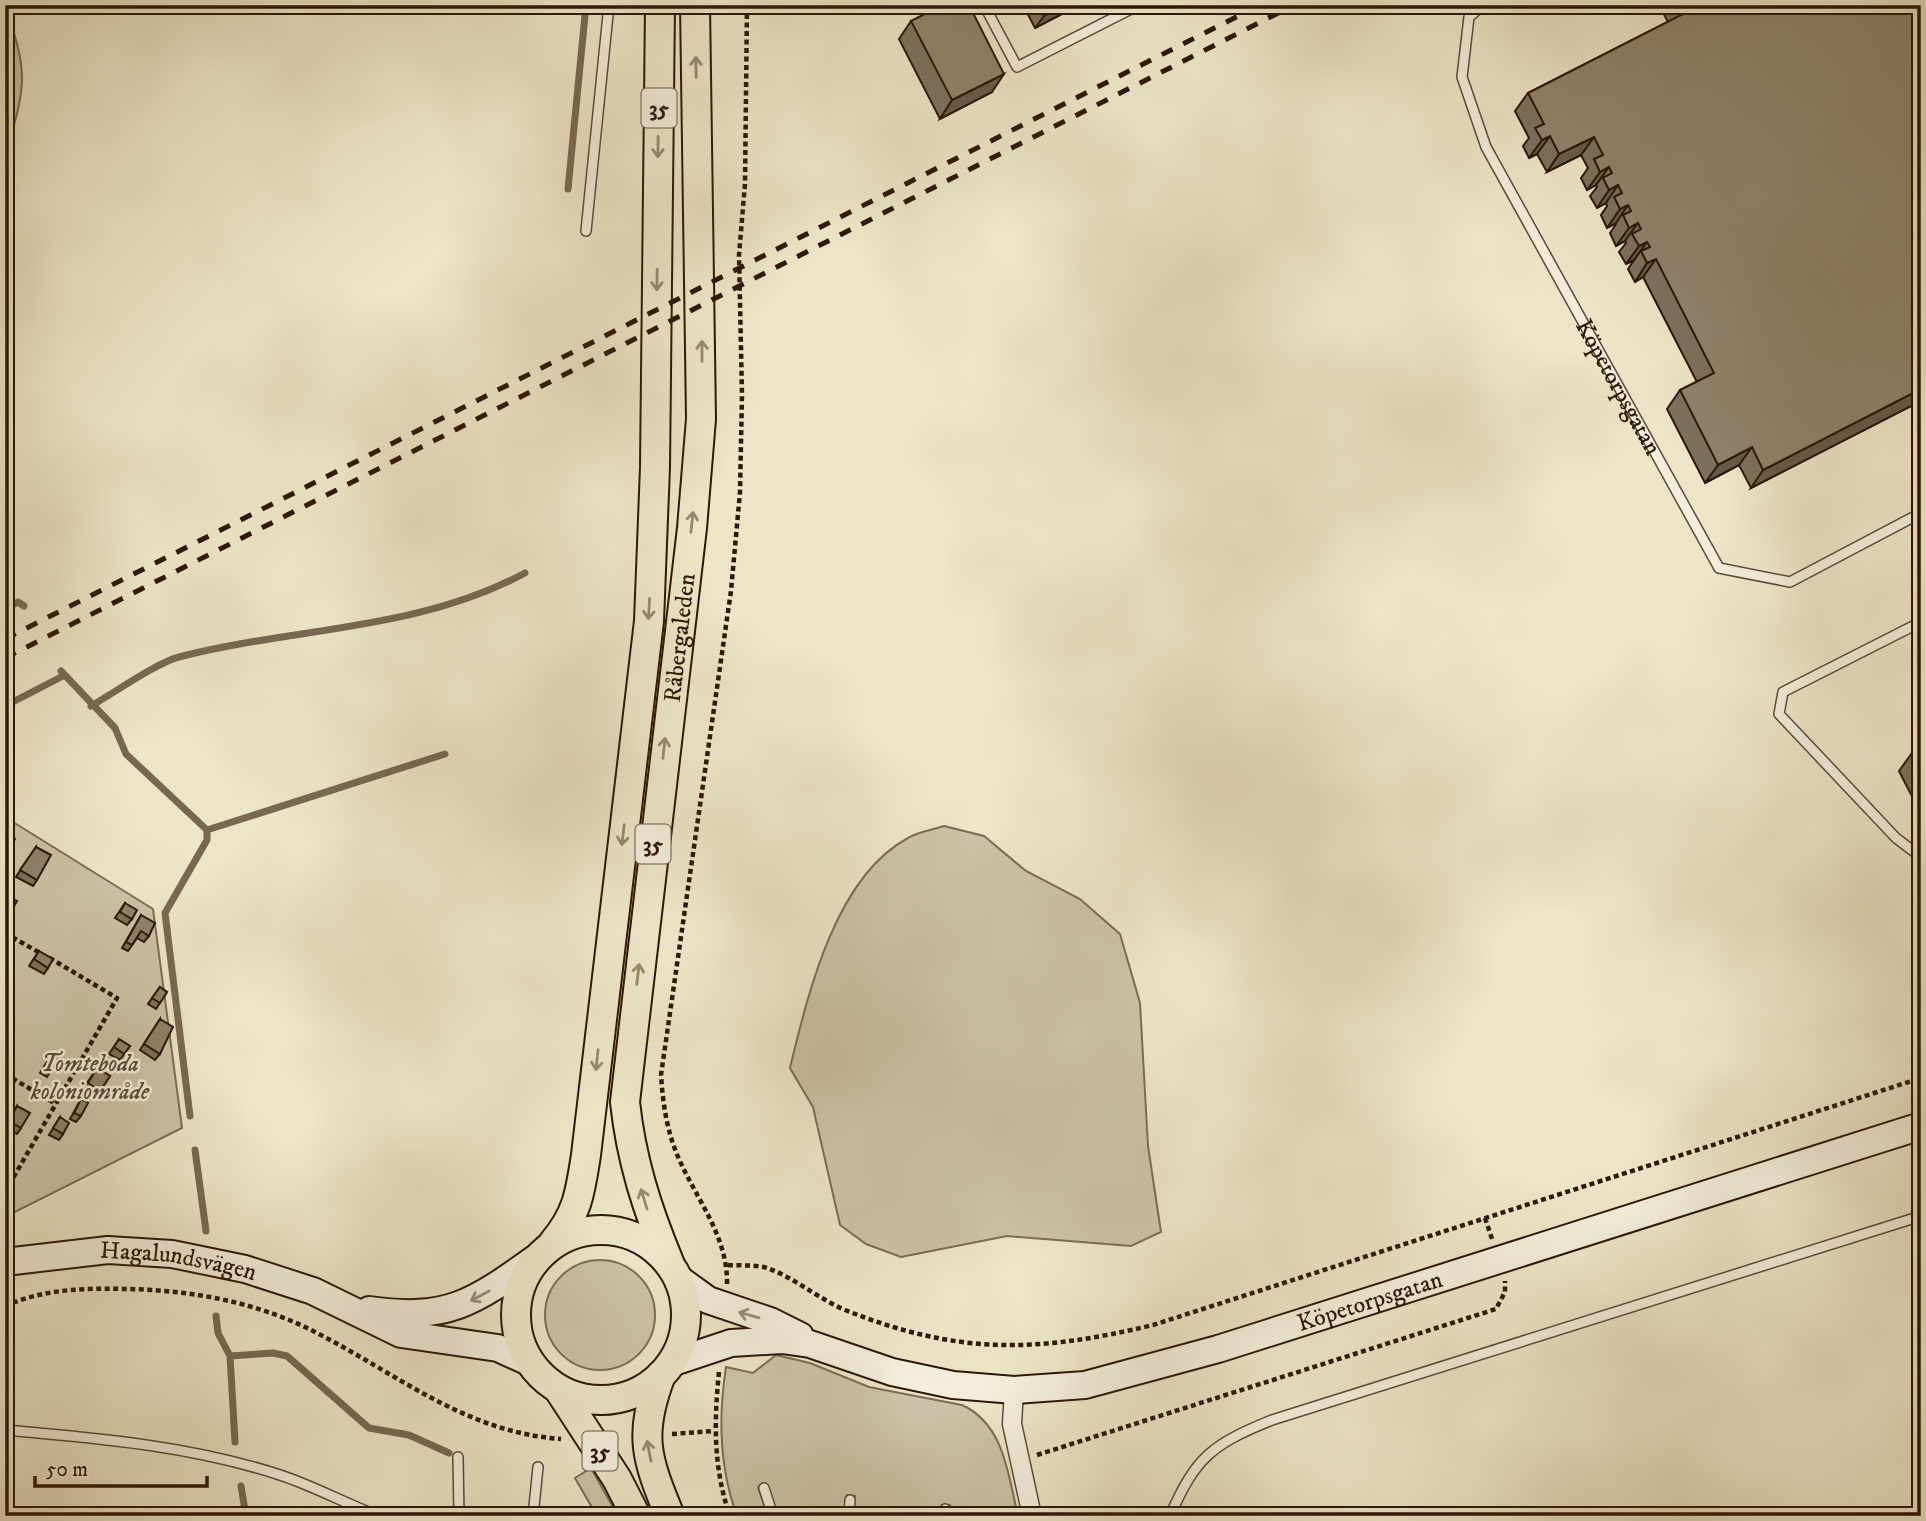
<svg xmlns="http://www.w3.org/2000/svg" width="1926" height="1521" font-family="'IM FELL DW Pica',serif">
<rect width="100%" height="100%" fill="#ede5c8"/>
<filter id="stains"><feTurbulence type="fractalNoise" baseFrequency=".00286" numOctaves="4"/><feColorMatrix values="0 0 0 0 .2 0 0 0 0 .09 0 0 0 0 .02 0 0 0 .5 -.17"/></filter>
<radialGradient id="worn" r=".72"><stop offset=".6" stop-color="#630" stop-opacity="0"/><stop offset="1" stop-color="#630" stop-opacity=".3"/></radialGradient>
<!-- green -->
<path fill="#ccc2a7" stroke="#7c6c56" stroke-width="2" d="M 5,10 C 31,70 24,95 5,154 L 5,121 L 14,86 L 5,40 Z
M 5,817 L 153,909 L 182,1128 L 5,1217 Z
M 944,826 L 984,836 L 1026,871 L 1080,899 L 1120,934 L 1140,1003 L 1148,1146 L 1161,1232 L 1131,1246 L 1007,1236 L 901,1257 L 866,1244 L 840,1225 L 813,1107 L 790,1068 C 808,994 835,877 908,838 C 918,832 932,830 944,826 Z
M545 1315a55 55 0 1 1 110 0a55 55 0 1 1-110 0Z
M 776,1355 L 810,1363 L 869,1387 L 962,1405 C 1004,1424 1008,1474 1018,1516 L 949,1516 L 950,1505 L 942,1505 L 940,1516 L 853,1516 L 855,1496 L 847,1495 L 844,1516 L 777,1516 L 766,1484 L 758,1487 L 768,1516 L 737,1516 C 719,1467 718,1418 726,1367 L 753,1373 Z
M 591,1468 L 618,1516 L 597,1516 L 575,1478 Z"/>
<g fill="none" stroke-linecap="round" stroke-linejoin="round">
<!-- stream -->
<path stroke="#786853" stroke-width="7" d="M 568,189 L 586,5
M 5,609 L 18,602 L 24,606
M 61,671 L 115,728 L 126,754 L 207,830 L 207,840 L 165,913 L 190,1116
M 5,706 L 63,676
M 91,706 C 114,693 156,663 179,657 C 295,627 417,631 525,573
M 207,830 L 445,754
M 195,1150 L 206,1231
M 216,1316 L 218,1333 L 230,1356 L 235,1442
M 230,1356 L 273,1353 L 287,1356 L 369,1428 L 409,1435 L 449,1453
M 241,1486 L 246,1516"/>
<!-- lane casing -->
<g stroke="#5c4a36" stroke-width="12">
<g id="lane">
<path d="M 984,5 L 1017,67 L 1139,5"/>
<path id="s1" d="M 1483,5 L 1469,17 L 1462,77 L 1486,147 L 1719,568 L 1790,582 L 1921,513"/>
<path d="M 586,231 L 609,5"/>
<path d="M 1921,622 L 1783,692 L 1779,714 L 1896,838 L 1921,857"/>
<path d="M 5,1430 C 97,1438 192,1446 280,1475 C 314,1486 346,1504 379,1516"/>
<path d="M 458,1457 L 459,1516"/>
<path d="M 764,1488 L 773,1516"/>
<path d="M 533,1516 L 538,1467"/>
<path d="M 849,1516 L 850,1500"/>
<path d="M 944,1516 L 945,1509"/>
<path d="M 1170,1516 C 1196,1456 1213,1444 1272,1420 L 1921,1216"/>
</g>
</g>
<!-- street casing -->
<g stroke="#5c4a36" stroke-width="21">
<path id="street" d="M 1014,1390 L 1012,1424 L 1032,1516"/>
</g>
<!-- secondary casing -->
<g stroke="#2c1606" stroke-width="30">
<g id="secondary">
<path id="s2" d="M 5,1262 L 108,1250 L 172,1254 L 245,1269 L 313,1291 L 401,1334 L 498,1348 L 529,1362"/>
<path d="M 679,1279 L 708,1300 L 770,1321 L 800,1336"/>
<path d="M 369,1310 C 448,1321 473,1303 536,1258"/>
<path id="s3" d="M 671,1363 L 731,1343 L 782,1340 L 810,1344 L 892,1372 L 953,1385 L 1014,1390 L 1085,1385 L 1218,1349 L 1921,1126"/>
</g>
</g>
<!-- primary casing -->
<g stroke="#2c1606" stroke-width="32">
<g id="primary">
<circle cx="601" cy="1315" r="85"/>
<path d="M 553,1243 C 578,1213 580,1193 586,1155 L 649,621 L 655,467 L 660,5"/>
<path id="s4" d="M 669,1262 C 647,1209 631,1159 625,1102 L 692,528 L 701,419 L 695,5"/>
<path d="M 661,1375 C 638,1435 646,1458 670,1516"/>
<path d="M 559,1390 L 617,1479 L 636,1516"/>
</g>
</g>
<!-- path -->
<path stroke="#2c1606" stroke-width="4.5" stroke-dasharray="5 3.5" stroke-linecap="butt" d="M 5,933 L 40,953
M 5,1074 L 56,1104
M 5,1192 L 117,998 L 48,957
M 1485,1218 L 1492,1239
M 728,1265 C 741,1266 758,1264 770,1269 C 796,1279 819,1299 845,1310 C 958,1355 1036,1353 1153,1325 L 1921,1078
M 727,1284 C 728,1237 697,1200 679,1159 C 667,1132 663,1105 661,1075 L 731,591 L 740,492 L 742,395 L 739,255 L 745,184 L 747,5
M 5,1306 C 44,1289 83,1288 125,1289 C 191,1290 257,1302 315,1332 C 398,1374 464,1432 561,1439
M 719,1372 C 714,1421 713,1468 730,1516
M 672,1434 L 713,1431
M 1037,1455 L 1496,1309 L 1505,1292 L 1505,1281"/>
<!-- lane -->
<use href="#lane" stroke="#f3eedb" stroke-width="9"/>
<!-- street -->
<use href="#street" stroke="#f3eedb" stroke-width="18"/>
<!-- secondary -->
<use href="#secondary" stroke="#f3eedb" stroke-width="26"/>
<!-- primary -->
<use href="#primary" stroke="#ede5c8" stroke-width="28"/>
<!-- rail -->
<path stroke="#2c1606" stroke-width="5" stroke-dasharray="12 12" stroke-linecap="butt" d="M 5,639 L 1260,5
M 5,658 L 1294,5"/>
</g>
<!-- wall -->
<path fill="#7c705c" stroke="#2c1606" stroke-width="2" d="M 1023,5 L 1079,5 L 1035,28 Z
M 1659,5 L 1921,5 L 1921,401 L 1751,488 L 1739,465 L 1705,483 L 1667,409 L 1680,390 L 1697,382 L 1643,277 L 1635,282 L 1628,269 L 1634,260 L 1626,264 L 1619,252 L 1626,243 L 1625,241 L 1616,246 L 1610,233 L 1616,224 L 1616,223 L 1607,228 L 1601,215 L 1607,206 L 1606,203 L 1597,208 L 1590,196 L 1597,187 L 1596,185 L 1587,190 L 1581,178 L 1588,168 L 1581,155 L 1547,172 L 1537,154 L 1529,158 L 1523,146 L 1529,138 L 1515,111 L 1528,93 L 1668,22 Z
M 911,21 L 992,92 L 940,119 L 899,39 Z
M 1921,748 L 1921,814 L 1899,771 L 1912,753 Z
M 36,847 L 37,880 L 33,886 L 16,877 Z
M 125,903 L 132,919 L 127,925 L 115,918 Z
M 141,915 L 149,936 L 144,942 L 137,938 L 128,951 L 122,948 Z
M 39,951 L 48,968 L 44,974 L 29,966 Z
M 160,987 L 167,992 L 156,1009 L 148,1004 Z
M 160,1019 L 160,1054 L 155,1060 L 140,1050 Z
M 119,1039 L 130,1046 L 120,1060 L 109,1054 Z
M 52,1054 L 59,1058 L 47,1077 L 40,1073 Z
M 97,1068 L 110,1076 L 95,1097 L 83,1089 Z
M 81,1099 L 81,1116 L 76,1122 L 70,1119 Z
M 17,1106 L 21,1128 L 17,1134 L 5,1128 L 5,1127 Z
M 60,1117 L 63,1134 L 59,1140 L 49,1135 Z"/>
<!-- shaded-wall -->
<path fill="#655b4b" stroke="#2c1606" stroke-width="2" d="M 1064,5 L 1079,5 L 1035,28 L 1044,16 Z
M 1004,74 L 992,92 L 940,119 L 952,100 Z
M 1550,136 L 1537,154 L 1529,158 L 1542,140 Z
M 1594,137 L 1581,155 L 1547,172 L 1559,154 Z
M 1609,167 L 1596,185 L 1587,190 L 1600,172 Z
M 1618,185 L 1606,203 L 1597,208 L 1609,190 Z
M 1628,205 L 1616,223 L 1607,228 L 1620,209 Z
M 1638,223 L 1625,241 L 1616,246 L 1629,228 Z
M 1647,242 L 1634,260 L 1626,264 L 1639,246 Z
M 1656,259 L 1643,277 L 1635,282 L 1647,263 Z
M 1921,389 L 1921,401 L 1751,488 L 1763,470 Z
M 1752,447 L 1739,465 L 1705,483 L 1718,465 Z"/>
<!-- building -->
<path fill="#90826b" stroke="#2c1606" stroke-width="2" d="M 942,5 L 969,5 L 1004,74 L 952,100 L 911,21 Z
M 1038,5 L 1064,5 L 1044,16 Z
M 1681,5 L 1921,5 L 1921,389 L 1763,470 L 1752,447 L 1718,465 L 1680,390 L 1714,373 L 1656,259 L 1647,263 L 1641,251 L 1650,247 L 1647,242 L 1639,246 L 1632,234 L 1641,229 L 1638,223 L 1629,228 L 1623,215 L 1631,211 L 1628,205 L 1620,209 L 1614,197 L 1622,193 L 1618,185 L 1609,190 L 1603,178 L 1612,173 L 1609,167 L 1600,172 L 1594,159 L 1603,155 L 1594,137 L 1559,154 L 1550,136 L 1542,140 L 1535,128 L 1544,124 L 1528,93 L 1685,13 Z
M 1921,748 L 1921,771 L 1912,753 Z
M 5,834 L 15,839 L 7,854 L 5,853 Z
M 36,847 L 51,855 L 37,880 L 20,870 Z
M 8,896 L 17,901 L 8,916 L 5,914 L 5,901 Z
M 125,903 L 137,910 L 132,919 L 120,912 Z
M 141,915 L 155,923 L 149,936 L 141,931 L 132,945 L 126,942 Z
M 39,951 L 53,959 L 48,968 L 34,959 Z
M 160,987 L 167,992 L 160,1003 L 152,998 Z
M 160,1019 L 173,1027 L 160,1054 L 144,1044 Z
M 119,1039 L 130,1046 L 124,1054 L 114,1047 Z
M 52,1054 L 59,1058 L 51,1071 L 44,1067 Z
M 97,1068 L 110,1076 L 100,1091 L 88,1083 Z
M 81,1099 L 88,1103 L 81,1116 L 74,1113 Z
M 17,1106 L 30,1113 L 21,1128 L 9,1121 Z
M 60,1117 L 69,1123 L 63,1134 L 53,1128 Z"/>
<!-- one-way arrows -->
<defs><path id="oneway-shaft" d="M-6 0H5M1.5-3L5.5 0L1.5 3" fill="none" stroke-width="1.6" stroke-linecap="round" stroke-linejoin="round" transform="scale(1.75)"/></defs>
<g stroke="#968871">
<use href="#oneway-shaft" transform="translate(696 67) rotate(-91)"/>
<use href="#oneway-shaft" transform="translate(658 147) rotate(91)"/>
<use href="#oneway-shaft" transform="translate(657 280) rotate(91)"/>
<use href="#oneway-shaft" transform="translate(702 351) rotate(-90)"/>
<use href="#oneway-shaft" transform="translate(692 522) rotate(-84)"/>
<use href="#oneway-shaft" transform="translate(649 609) rotate(93)"/>
<use href="#oneway-shaft" transform="translate(664 748) rotate(-84)"/>
<use href="#oneway-shaft" transform="translate(623 835) rotate(97)"/>
<use href="#oneway-shaft" transform="translate(638 974) rotate(-83)"/>
<use href="#oneway-shaft" transform="translate(597 1060) rotate(96)"/>
<use href="#oneway-shaft" transform="translate(644 1199) rotate(-107)"/>
<use href="#oneway-shaft" transform="translate(649 1451) rotate(-101)"/>
</g>
<g stroke="#998d7b">
<use href="#oneway-shaft" transform="translate(480 1296) rotate(152)"/>
<use href="#oneway-shaft" transform="translate(749 1315) rotate(-164)"/>
</g>
<g text-anchor="middle" stroke-width="5" stroke-linejoin="round" paint-order="stroke">
<!-- shield labels -->
<g fill="#f3eedb" stroke="#685746" stroke-width="2">
<rect x="641.5" y="88.5" width="35" height="39" rx="5"/>
<rect x="635.5" y="824.5" width="35" height="39" rx="5"/>
<rect x="582.5" y="1431.5" width="35" height="39" rx="5"/>
</g>
<g font-size="23" font-weight="bold" fill="#2c1606">
<text x="659" y="116">35</text>
<text x="653" y="852">35</text>
<text x="600" y="1459">35</text>
</g>
<!-- street labels -->
<g font-size="24" fill="#2c1606" stroke="#f3eedb">
<text dy="8" stroke="none"><textPath href="#s1" startOffset="427">Köpetorpsgatan</textPath></text>
<text dy="8" stroke="none"><textPath href="#s4" startOffset="634">Råbergaleden</textPath></text>
<text dy="8" stroke="none"><textPath href="#s2" startOffset="175">Hagalundsvägen</textPath></text>
<text dy="8" stroke="none"><textPath href="#s3" startOffset="721">Köpetorpsgatan</textPath></text>
</g>
<!-- park labels -->
<g font-size="24" font-style="italic" fill="#5c4a36" stroke="#f3eedb">
<text x="90" y="1071">Tomteboda<tspan x="90" dy="28">koloniområde</tspan></text>
</g>
</g>
<!-- margin -->
<rect width="1926" height="1521" fill="none" stroke="#ede5c8" stroke-width="28"/>
<rect x="7" y="7" width="1912" height="1507" fill="none" stroke="#2c1606" stroke-width="3.5"/>
<rect x="14" y="14" width="1898" height="1493" fill="none" stroke="#2c1606" stroke-width="2"/>
<!-- scale -->
<path d="M35 1476v10h172v-10" fill="none" stroke="#2c1606" stroke-width="3.5"/>
<text x="46" y="1476" font-size="21" fill="#2c1606" stroke="#f3eedb" stroke-width="5" paint-order="stroke">50 m</text>
<rect width="100%" height="100%" filter="url(#stains)"/>
<rect width="100%" height="100%" fill="url(#worn)"/>
</svg>
